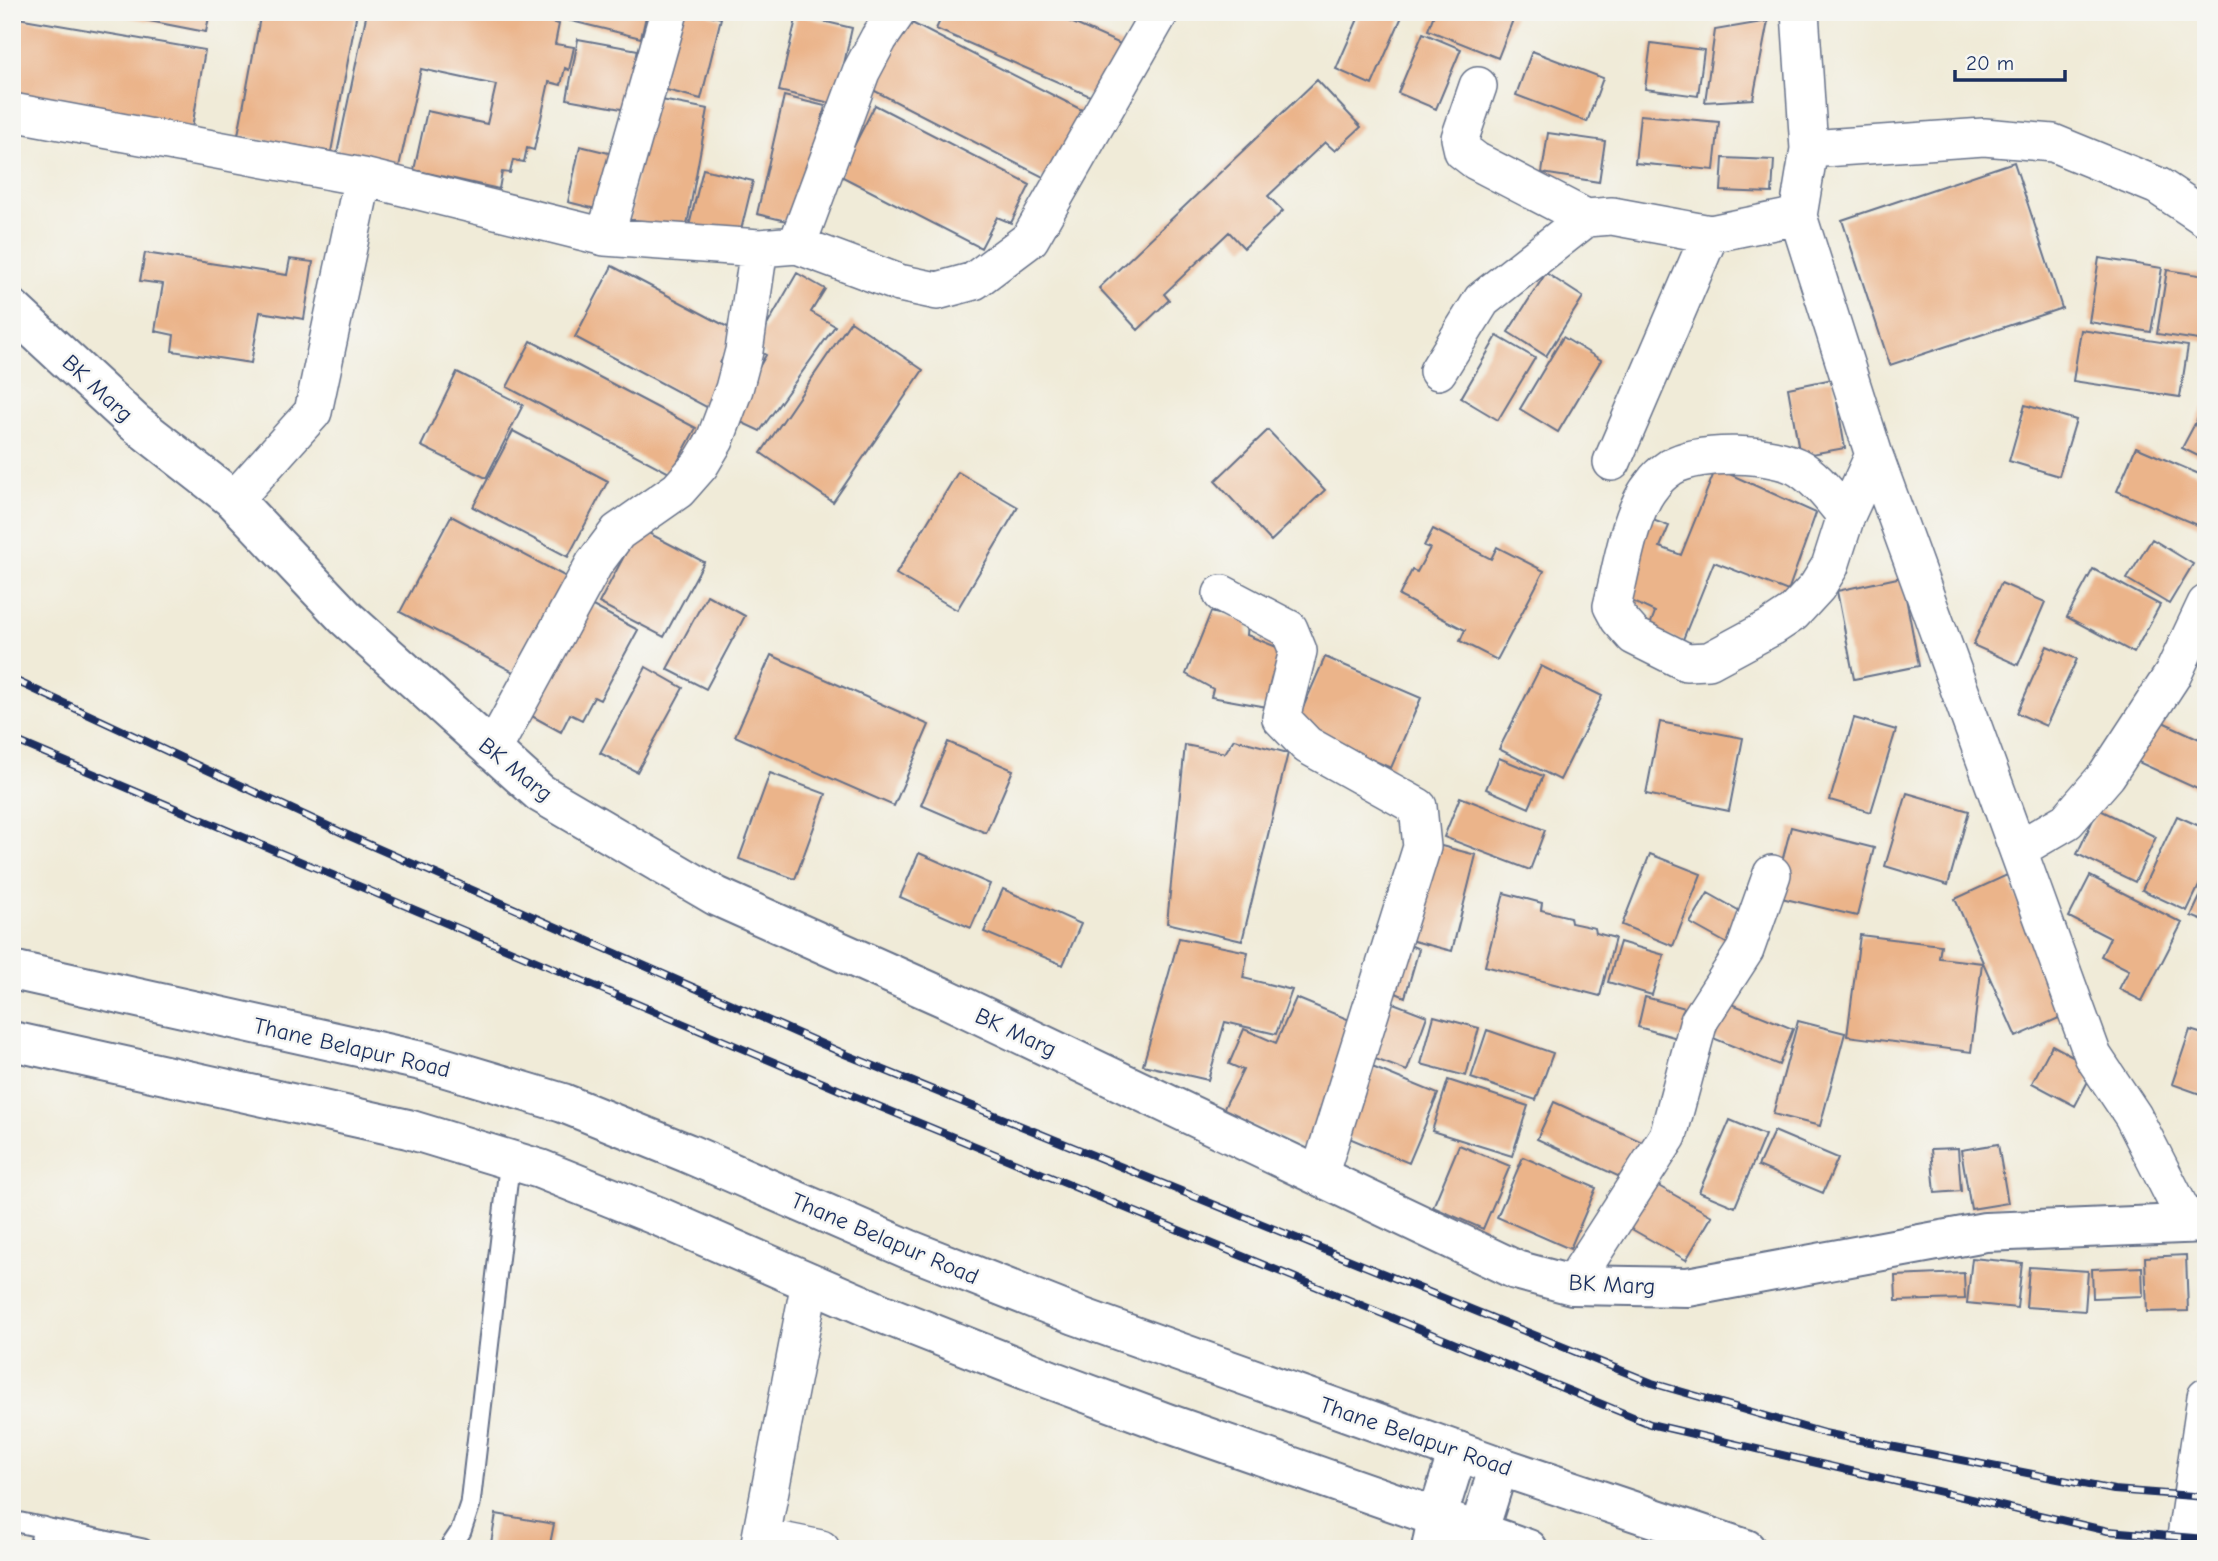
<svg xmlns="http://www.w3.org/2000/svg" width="2218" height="1561" font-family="'Comic Neue',sans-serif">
<rect width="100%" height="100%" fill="#f6f6f2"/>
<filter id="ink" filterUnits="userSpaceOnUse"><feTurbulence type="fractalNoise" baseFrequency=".0143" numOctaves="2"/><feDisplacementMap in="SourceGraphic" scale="14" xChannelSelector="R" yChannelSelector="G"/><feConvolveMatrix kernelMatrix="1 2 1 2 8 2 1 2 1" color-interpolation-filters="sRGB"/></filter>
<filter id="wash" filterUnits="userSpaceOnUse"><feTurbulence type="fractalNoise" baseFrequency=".00686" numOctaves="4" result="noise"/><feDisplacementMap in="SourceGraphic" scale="28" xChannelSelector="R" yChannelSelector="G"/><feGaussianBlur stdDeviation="1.57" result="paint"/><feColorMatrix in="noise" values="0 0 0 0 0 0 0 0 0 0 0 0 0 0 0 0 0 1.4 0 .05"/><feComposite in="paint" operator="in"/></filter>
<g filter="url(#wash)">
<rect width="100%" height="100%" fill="#f0ebd8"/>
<g id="blocks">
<!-- building -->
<path fill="#ebb48a" d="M 103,12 L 210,12 L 206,32 Z
M 261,12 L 357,12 L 331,152 L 238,135 Z
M 367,12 L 506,12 L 559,24 L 555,44 L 574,47 L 569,70 L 565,68 L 561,85 L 549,82 L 534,150 L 527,148 L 524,162 L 513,160 L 510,173 L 502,172 L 499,189 L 414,170 L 427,111 L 487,124 L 496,85 L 421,69 L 398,171 L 336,158 Z
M 558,12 L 647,12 L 641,38 L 559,18 Z
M 678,12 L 698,12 L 721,18 L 701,99 L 659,88 Z
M 944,12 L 1048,12 L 1123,45 L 1099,100 L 936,29 Z
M 1361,12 L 1404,12 L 1372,85 L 1336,69 Z
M 1435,12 L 1501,12 L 1514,17 L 1498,58 L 1428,30 Z
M 797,15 L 852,28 L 835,104 L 779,91 Z
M 12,17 L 205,50 L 192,128 L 12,98 Z
M 906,20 L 1082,110 L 1047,179 L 871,89 Z
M 1768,21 L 1753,99 L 1705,102 L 1715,30 Z
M 1423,33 L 1461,49 L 1436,109 L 1398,93 Z
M 578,39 L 638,50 L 627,110 L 567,99 Z
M 1651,43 L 1704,50 L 1698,96 L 1645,89 Z
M 1532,51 L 1603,78 L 1587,122 L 1516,95 Z
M 1317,80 L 1361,127 L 1335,151 L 1325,142 L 1268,196 L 1283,211 L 1244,248 L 1229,232 L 1164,294 L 1169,300 L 1138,330 L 1099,288 Z
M 784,96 L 825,106 L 799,224 L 757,214 Z
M 651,98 L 708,109 L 684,242 L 626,232 Z
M 875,105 L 1030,185 L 1011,223 L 997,217 L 981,248 L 839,175 Z
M 1640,115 L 1719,122 L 1714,170 L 1635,163 Z
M 1548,133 L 1605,141 L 1599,182 L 1542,173 Z
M 580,146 L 617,155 L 604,211 L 568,202 Z
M 1723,158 L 1774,160 L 1772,193 L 1721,191 Z
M 2014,162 L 2062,308 L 1890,365 L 1842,220 Z
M 703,169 L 753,181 L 739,238 L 689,226 Z
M 145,253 L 287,275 L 290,259 L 313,262 L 304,319 L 260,312 L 251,363 L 172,351 L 174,335 L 155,331 L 163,284 L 140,281 Z
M 2099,258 L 2162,268 L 2151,332 L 2089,322 Z
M 612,266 L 737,332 L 720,363 L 734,370 L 712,410 L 575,337 Z
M 2167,270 L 2206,276 L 2206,341 L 2157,334 Z
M 797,273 L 825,289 L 811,312 L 835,326 L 760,431 L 730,417 L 766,355 L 754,348 Z
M 1546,273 L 1583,297 L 1546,356 L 1508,332 Z
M 851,321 L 923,370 L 833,502 L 761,453 Z
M 2081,330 L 2188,346 L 2180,397 L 2073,381 Z
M 1497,336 L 1535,358 L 1498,420 L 1461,398 Z
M 1563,337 L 1601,360 L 1558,432 L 1520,409 Z
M 531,341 L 696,428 L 671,474 L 507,387 Z
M 457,372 L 523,405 L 486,478 L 421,446 Z
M 1833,379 L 1845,448 L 1800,456 L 1788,388 Z
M 2206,403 L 2206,460 L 2182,448 Z
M 2025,405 L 2076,420 L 2059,476 L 2009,461 Z
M 1268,430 L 1325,490 L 1271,541 L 1215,481 Z
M 513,431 L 608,481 L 568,557 L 473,507 Z
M 2136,447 L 2206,477 L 2206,529 L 2117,491 Z
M 1716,468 L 1816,513 L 1788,591 L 1714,562 L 1682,642 L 1649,628 L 1655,612 L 1621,596 L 1642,516 L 1669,526 L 1660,547 L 1681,555 Z
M 958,472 L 1018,507 L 957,610 L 896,574 Z
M 451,516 L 572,580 L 521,676 L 400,612 Z
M 639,528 L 704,562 L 664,637 L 599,603 Z
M 1433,529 L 1491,559 L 1497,547 L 1544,571 L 1497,660 L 1460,641 L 1465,630 L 1399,596 L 1412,570 L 1417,572 L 1430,548 L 1424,546 Z
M 2152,539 L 2193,564 L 2169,604 L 2127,579 Z
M 2093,569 L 2160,605 L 2134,653 L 2067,617 Z
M 1902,577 L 1919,666 L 1854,679 L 1837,591 Z
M 2001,583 L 2045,602 L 2018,665 L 1973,645 Z
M 707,595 L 745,616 L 706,689 L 667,669 Z
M 589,604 L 638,630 L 600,700 L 594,697 L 582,720 L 570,714 L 561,732 L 530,715 Z
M 1211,612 L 1248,622 L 1247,635 L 1279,648 L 1288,666 L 1273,708 L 1211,697 L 1213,689 L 1186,674 Z
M 2047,646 L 2077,659 L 2046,726 L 2017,713 Z
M 771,655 L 929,725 L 894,806 L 735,736 Z
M 1325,657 L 1421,698 L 1391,768 L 1295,726 Z
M 1541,666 L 1602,696 L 1560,780 L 1499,749 Z
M 646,667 L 683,688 L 637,772 L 600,753 Z
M 1854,718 L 1896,730 L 1871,812 L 1830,800 Z
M 2154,718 L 2206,742 L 2206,793 L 2134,760 Z
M 1660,722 L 1743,738 L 1729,811 L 1646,794 Z
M 1234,739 L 1288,753 L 1242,941 L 1167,923 L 1185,745 L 1225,753 Z
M 948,742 L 1013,770 L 986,833 L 921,805 Z
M 1499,758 L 1543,776 L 1529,808 L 1486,789 Z
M 770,773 L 826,794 L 795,879 L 739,859 Z
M 1907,793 L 1969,811 L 1948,885 L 1885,866 Z
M 1460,797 L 1545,830 L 1530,870 L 1444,837 Z
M 2098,809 L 2156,837 L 2135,882 L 2077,854 Z
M 2177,816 L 2206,829 L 2206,871 L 2187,911 L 2142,890 Z
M 1791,827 L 1874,848 L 1857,916 L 1773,896 Z
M 1430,843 L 1476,855 L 1452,951 L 1406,939 Z
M 919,853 L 990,884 L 971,928 L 900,897 Z
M 1650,854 L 1701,874 L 1673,946 L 1622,925 Z
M 2007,875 L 2068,1014 L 2016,1037 L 1955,899 Z
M 2090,876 L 2182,923 L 2142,1001 L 2119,989 L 2129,970 L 2101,956 L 2110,938 L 2069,917 Z
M 2206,884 L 2206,922 L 2191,916 Z
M 1003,889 L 1081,924 L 1063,965 L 984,932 Z
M 1504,893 L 1542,903 L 1541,910 L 1570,917 L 1571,923 L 1595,928 L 1596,933 L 1615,938 L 1600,996 L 1485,966 Z
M 1708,893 L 1752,918 L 1735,948 L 1690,923 Z
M 1860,935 L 1941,945 L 1939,958 L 1982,963 L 1971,1052 L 1847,1036 Z
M 1179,938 L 1248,952 L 1243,978 L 1292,990 L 1276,1034 L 1225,1022 L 1208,1080 L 1143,1065 Z
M 1403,942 L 1419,949 L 1405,997 L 1387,989 Z
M 1620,942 L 1664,955 L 1652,995 L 1608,982 Z
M 1645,997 L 1696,1011 L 1688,1041 L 1638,1027 Z
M 1296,998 L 1362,1025 L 1322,1155 L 1222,1112 L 1243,1070 L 1229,1064 L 1244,1029 L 1276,1043 Z
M 1383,999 L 1427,1016 L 1407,1071 L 1362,1054 Z
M 1727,1002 L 1793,1029 L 1779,1065 L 1713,1038 Z
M 1434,1016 L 1479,1028 L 1466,1076 L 1421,1064 Z
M 1798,1021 L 1845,1033 L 1820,1126 L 1773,1114 Z
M 1487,1030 L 1553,1053 L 1536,1100 L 1471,1078 Z
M 2190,1030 L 2206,1035 L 2206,1096 L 2172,1084 Z
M 2052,1045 L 2095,1068 L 2075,1106 L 2032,1083 Z
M 1365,1064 L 1438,1094 L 1409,1163 L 1337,1133 Z
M 1448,1080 L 1528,1106 L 1512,1156 L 1432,1131 Z
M 1554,1102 L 1651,1146 L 1633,1183 L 1537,1139 Z
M 1730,1120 L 1765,1135 L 1735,1207 L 1699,1192 Z
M 1774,1131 L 1838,1158 L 1823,1193 L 1758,1166 Z
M 1998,1144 L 2008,1203 L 1971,1209 L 1961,1150 Z
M 1459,1145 L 1510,1166 L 1483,1229 L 1433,1207 Z
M 1958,1148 L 1961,1191 L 1935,1193 L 1931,1149 Z
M 1523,1157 L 1596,1188 L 1570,1249 L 1497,1217 Z
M 1653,1183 L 1712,1216 L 1686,1260 L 1628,1227 Z
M 2186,1255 L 2188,1311 L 2147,1312 L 2145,1257 Z
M 1972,1258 L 2022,1263 L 2017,1308 L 1967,1303 Z
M 2029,1267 L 2088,1271 L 2085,1311 L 2026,1307 Z
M 2142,1267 L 2143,1296 L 2093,1298 L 2092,1269 Z
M 1964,1273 L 1965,1299 L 1896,1301 L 1895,1276 Z
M 496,1514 L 554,1524 L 549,1549 L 490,1549 Z"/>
</g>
</g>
<g filter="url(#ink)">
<use href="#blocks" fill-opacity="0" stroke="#667189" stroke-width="2"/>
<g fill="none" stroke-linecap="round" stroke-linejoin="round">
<!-- service casing -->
<g stroke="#667189" stroke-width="23">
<path id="service" d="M 12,1521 L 143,1549
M 39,1549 L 43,1527
M 449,1549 L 461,1531 L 470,1504 L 510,1159"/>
</g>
<!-- minor casing -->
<g stroke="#667189" stroke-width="40">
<path id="minor" d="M 1800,12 L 1809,149 L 1798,216 L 1874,455 L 2093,1056 L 2133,1116 L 2188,1224
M 1478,86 L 1460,138 L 1463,151 L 1476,161 L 1586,218
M 12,112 L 363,177 L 605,237 L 759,248 L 797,245 L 899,283 L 937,291 L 974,281 L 1030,239 L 1160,12
M 1809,149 L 1984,137 L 2053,143 L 2158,186 L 2206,218
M 605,237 L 669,12
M 797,245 L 861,72 L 879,38 L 897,12
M 1438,371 L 1482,300 L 1586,218 L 1612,216 L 1710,234 L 1798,216
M 1612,462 L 1710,234
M 234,500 L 313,412 L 363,177
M 1846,516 L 1830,566 L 1817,587 L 1793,613 L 1772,627 L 1709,661 L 1686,662 L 1634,636 L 1619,619 L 1612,606 C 1621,572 1629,512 1652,485 C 1656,479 1665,471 1671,467 C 1700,450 1774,452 1801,469 C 1819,481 1833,500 1846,516 L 1874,455
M 1222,594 L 1289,629 L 1298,651 L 1281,718 L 1307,745 L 1418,807 L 1422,847 L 1319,1176
M 492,751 L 594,564 L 618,532 L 678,490 L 700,465 L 715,440 L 734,389 L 744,351 L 759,248
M 2019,849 L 2067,821 L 2107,775 L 2173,674 L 2206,604
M 1572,1285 L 1668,1136 L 1699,1021 L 1745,950 L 1772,874
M 2206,1397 L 2185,1544 L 2206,1548
M 761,1537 L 810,1282
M 759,1549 L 761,1537 L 821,1549"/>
</g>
<!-- tertiary casing -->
<g stroke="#667189" stroke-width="42">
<path id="tertiary" d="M 12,309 L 134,422 L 234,500 L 346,618 L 540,793 L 716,896 L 945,998 L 1516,1270 L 1572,1285 L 1688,1287 L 1985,1232 L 2206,1223"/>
</g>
<!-- secondary casing -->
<g stroke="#667189" stroke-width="42">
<path id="secondary" d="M 1431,1549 L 1437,1518 L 1458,1451
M 1473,1549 L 1499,1466"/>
</g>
<!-- primary casing -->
<g stroke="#667189" stroke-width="42">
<path id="primary" d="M 12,970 L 426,1062 L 563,1103 L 687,1153 L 908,1249 L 1075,1315 L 1499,1466 L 1746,1549
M 12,1041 L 408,1129 L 540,1169 L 660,1217 L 881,1313 L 1051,1380 L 1167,1423 L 1528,1549"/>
</g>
<!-- service -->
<use href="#service" stroke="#fff" stroke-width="19"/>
<!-- minor -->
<use href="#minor" stroke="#fff" stroke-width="37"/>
<!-- tertiary -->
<use href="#tertiary" stroke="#fff" stroke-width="38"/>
<!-- secondary -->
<use href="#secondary" stroke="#fff" stroke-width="38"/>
<!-- primary -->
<use href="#primary" stroke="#fff" stroke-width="38"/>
<!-- rail casing -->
<g stroke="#1b2f5e" stroke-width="8">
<path id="rail" d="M 12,679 L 345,834 L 847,1055 L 1652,1383 L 1824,1433 L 2114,1490 L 2206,1497
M 12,739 L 861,1099 L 1650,1424 L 2108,1531 L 2206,1539"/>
</g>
<!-- rail -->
<use href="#rail" stroke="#f6f6f2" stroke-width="5" stroke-dasharray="16" stroke-linecap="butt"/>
</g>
</g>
<g text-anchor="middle" stroke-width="5" stroke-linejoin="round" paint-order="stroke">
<!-- street labels -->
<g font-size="23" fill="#1b2f5e" stroke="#f6f6f2">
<text transform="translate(98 388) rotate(43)" y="8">BK Marg</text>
<text transform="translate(516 769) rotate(39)" y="8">BK Marg</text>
<text transform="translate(1016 1032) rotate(25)" y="8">BK Marg</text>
<text transform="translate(352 1047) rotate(13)" y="8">Thane Belapur Road</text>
<text transform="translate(885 1238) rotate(23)" y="8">Thane Belapur Road</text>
<text transform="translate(1612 1284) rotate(3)" y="8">BK Marg</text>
<text transform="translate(1416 1436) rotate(19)" y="8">Thane Belapur Road</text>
</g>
</g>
<!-- margin -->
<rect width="2218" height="1561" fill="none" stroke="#f6f6f2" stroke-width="42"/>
<!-- scale -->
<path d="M1955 70v10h110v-10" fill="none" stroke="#1b2f5e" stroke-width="3.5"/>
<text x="1966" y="70" font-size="21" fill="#1b2f5e" stroke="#f6f6f2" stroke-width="5" paint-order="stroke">20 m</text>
</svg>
